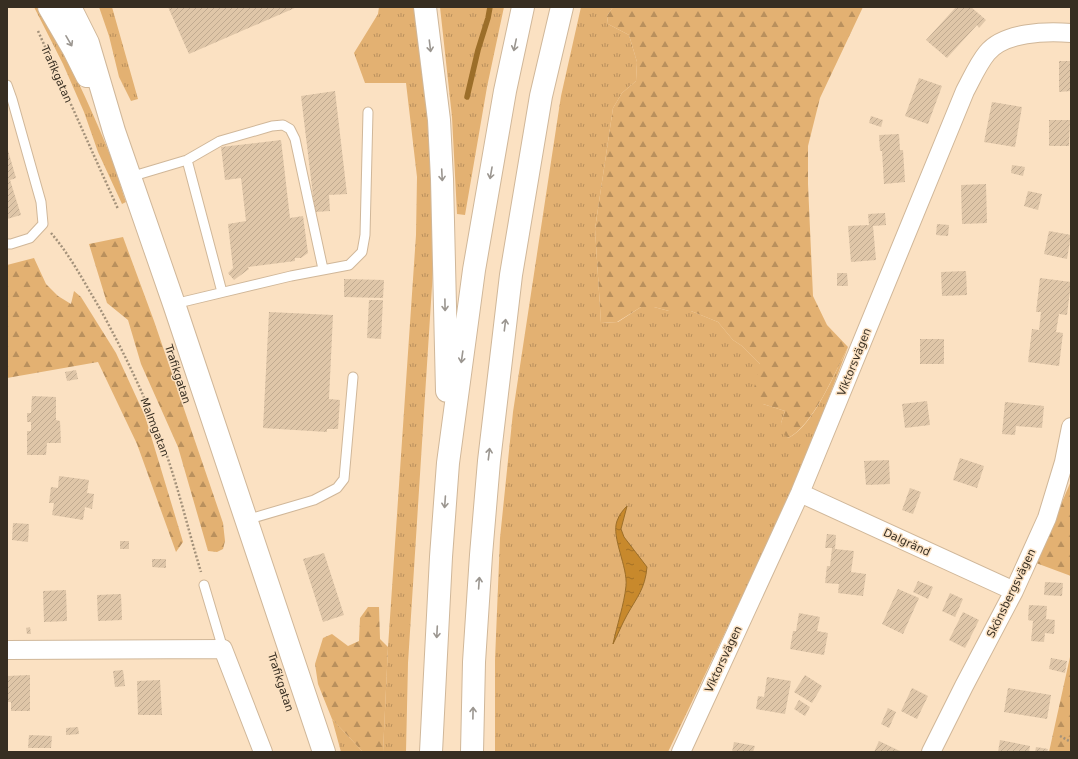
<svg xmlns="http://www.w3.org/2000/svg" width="1078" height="759" font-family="'DejaVu Sans',sans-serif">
<defs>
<pattern id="grass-tufts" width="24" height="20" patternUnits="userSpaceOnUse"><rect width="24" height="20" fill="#e3b172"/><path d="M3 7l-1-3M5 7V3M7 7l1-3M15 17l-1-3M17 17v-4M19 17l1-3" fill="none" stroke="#b9905d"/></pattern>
<pattern id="forest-firs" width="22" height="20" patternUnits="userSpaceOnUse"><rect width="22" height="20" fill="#e3b172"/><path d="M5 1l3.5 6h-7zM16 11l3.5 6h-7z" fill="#b9905d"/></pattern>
<pattern id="water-ripples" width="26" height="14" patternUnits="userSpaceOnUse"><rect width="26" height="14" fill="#c8892c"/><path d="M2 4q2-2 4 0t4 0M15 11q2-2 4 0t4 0" fill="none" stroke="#a37025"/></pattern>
<pattern id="building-hatch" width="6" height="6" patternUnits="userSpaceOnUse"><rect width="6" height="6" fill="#dfc6a8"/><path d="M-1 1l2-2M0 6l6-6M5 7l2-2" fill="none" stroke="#c0aa90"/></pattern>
</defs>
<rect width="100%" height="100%" fill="#fbe1c2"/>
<!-- grass -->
<path fill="url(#grass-tufts)" d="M 34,7 L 41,7 C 66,55 89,103 109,152 C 116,168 120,185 126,202 L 122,204 L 98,152 L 84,112 L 63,64 Z
M 99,7 L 112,7 L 138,99 L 131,101 L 119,77 L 109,36 Z
M 379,7 L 414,7 L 428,122 L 435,239 L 408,663 L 406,752 L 383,752 L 388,647 L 416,235 L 417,177 L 406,83 L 365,83 L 354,53 L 378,14 Z
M 440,7 L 504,7 L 487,87 L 465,215 L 457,214 L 452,117 Z
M 581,7 L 613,7 L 607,16 L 608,24 L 629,35 L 637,62 L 636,81 L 622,93 L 613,108 L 595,229 L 601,323 L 618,322 L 641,307 L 654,307 L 669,311 L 691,311 L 718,322 L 733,340 L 742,346 L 760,364 L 763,404 L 785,411 L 781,423 L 788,438 C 813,427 835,372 848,347 L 796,484 L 668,752 L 495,752 L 495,660 L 500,538 L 513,412 L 561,96 Z
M 332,719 L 363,752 L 341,752 Z"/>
<!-- forest -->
<path fill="url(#forest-firs)" d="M 613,7 L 863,7 L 820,98 L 808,146 L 808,184 L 813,296 L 827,325 L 848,347 C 835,372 813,426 788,438 L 782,432 L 781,423 L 785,411 L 763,404 L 752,396 L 760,364 L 742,346 L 733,340 L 718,322 L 691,311 L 669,311 L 654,307 L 641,307 L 617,322 L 601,323 L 595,229 L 613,108 L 622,93 L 636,81 L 637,62 L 629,35 L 608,24 L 607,16 Z
M 123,237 L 154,321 L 223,523 L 225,541 L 223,549 L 217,552 L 208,551 L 178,447 L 141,364 L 128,320 L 107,303 L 89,244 Z
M 34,258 L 46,284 L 58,296 L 71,304 L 74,291 L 81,297 L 116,353 L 145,416 L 183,542 L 176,552 L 137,444 L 98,362 L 7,378 L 7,265 Z
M 1071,481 L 1071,576 L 1036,563 Z
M 368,607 L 379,607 L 380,639 L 388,647 L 383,752 L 363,752 L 332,719 L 318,684 L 315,664 L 323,638 L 332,634 L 348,646 L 359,641 L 360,618 Z
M 1071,654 L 1071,752 L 1049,752 L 1070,657 Z"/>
<!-- water -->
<path fill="url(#water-ripples)" stroke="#9c6e29" d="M 627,506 L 621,529 L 624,537 L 647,567 C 645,589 637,597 627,615 C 622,624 618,634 613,644 C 617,625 624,605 626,586 C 628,567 611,537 617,521 C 619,515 623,510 627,506 Z"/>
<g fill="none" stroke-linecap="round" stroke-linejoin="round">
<!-- stream -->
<path stroke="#9c6e29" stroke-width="5.5" d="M 467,97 L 478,50 L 488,18 L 490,7"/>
</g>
<!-- building -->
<path fill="url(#building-hatch)" d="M 168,7 L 297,7 L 189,54 Z
M 956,7 L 971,7 L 986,20 L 979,28 L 977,25 L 947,58 L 926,40 Z
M 1059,61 L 1071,61 L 1071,91 L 1059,92 Z
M 919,78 L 942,86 L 928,124 L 905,116 Z
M 335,91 L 347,194 L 329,195 L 330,211 L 315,212 L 301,96 Z
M 992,102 L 1022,107 L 1015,147 L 984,142 Z
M 871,116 L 883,120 L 881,127 L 869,123 Z
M 1049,120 L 1070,120 L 1069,146 L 1049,146 Z
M 899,134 L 900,150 L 903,150 L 905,182 L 884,184 L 882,151 L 880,151 L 879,135 Z
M 281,140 L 290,218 L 303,216 L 308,253 L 301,258 L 295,258 L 295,261 L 248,267 L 249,269 L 234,280 L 228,273 L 233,268 L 228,224 L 246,221 L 241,178 L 225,180 L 221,147 Z
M 7,147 L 16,178 L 10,180 L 21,215 L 7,219 Z
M 1012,165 L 1025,167 L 1023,176 L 1011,173 Z
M 986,184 L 987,223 L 962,224 L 961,185 Z
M 1028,191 L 1042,194 L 1038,210 L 1024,206 Z
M 885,213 L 886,225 L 873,226 L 876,260 L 851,262 L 848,226 L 869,225 L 868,214 Z
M 937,224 L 949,225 L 948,236 L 936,235 Z
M 1049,231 L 1071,235 L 1067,259 L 1044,254 Z
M 966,271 L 967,295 L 942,296 L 941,272 Z
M 837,273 L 847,273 L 848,286 L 837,286 Z
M 1040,278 L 1071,282 L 1067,315 L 1059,314 L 1056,332 L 1063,333 L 1059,366 L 1028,362 L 1032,329 L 1039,330 L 1041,312 L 1036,312 Z
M 344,279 L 384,280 L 383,298 L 344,297 Z
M 369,300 L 383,300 L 381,339 L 367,338 Z
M 269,312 L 333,315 L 329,399 L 340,400 L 338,429 L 327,429 L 327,432 L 263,428 Z
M 920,339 L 944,339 L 944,364 L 920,364 Z
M 76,370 L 78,379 L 67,381 L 65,372 Z
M 32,396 L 56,397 L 56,420 L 60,421 L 61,443 L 47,443 L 46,455 L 27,455 L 27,431 L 31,431 L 31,422 L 27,422 L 27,413 L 31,413 Z
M 927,401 L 930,425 L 905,428 L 902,404 Z
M 1005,402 L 1044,406 L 1042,428 L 1016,426 L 1015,435 L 1002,434 Z
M 960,458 L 984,466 L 977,488 L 953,480 Z
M 889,460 L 890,484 L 866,485 L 864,461 Z
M 59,476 L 89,480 L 87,493 L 94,494 L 92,509 L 85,507 L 83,520 L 52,515 L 54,503 L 49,503 L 51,487 L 58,488 Z
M 910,488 L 921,492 L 913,514 L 902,510 Z
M 13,523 L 29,524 L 28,542 L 12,540 Z
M 827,534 L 836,535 L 835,549 L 854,551 L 851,572 L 866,574 L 863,596 L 838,593 L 839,584 L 825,583 L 827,566 L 830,566 L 832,548 L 825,548 Z
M 120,541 L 129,541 L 129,549 L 120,549 Z
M 324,553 L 344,615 L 323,622 L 303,559 Z
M 152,559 L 166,559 L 166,568 L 152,567 Z
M 918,581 L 933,587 L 928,599 L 913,592 Z
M 1045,582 L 1063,583 L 1062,596 L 1044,595 Z
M 898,589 L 919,598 L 903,634 L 882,624 Z
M 66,590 L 67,621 L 44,622 L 43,591 Z
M 950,593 L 963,599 L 955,617 L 942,611 Z
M 121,594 L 122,620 L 98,621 L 97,595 Z
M 1029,605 L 1047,606 L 1046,619 L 1055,620 L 1054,634 L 1045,633 L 1044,642 L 1031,641 L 1033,621 L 1028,620 Z
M 963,612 L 979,620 L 965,648 L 949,640 Z
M 799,613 L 820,617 L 817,631 L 828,633 L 824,655 L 790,649 L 793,631 L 796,631 Z
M 30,627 L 31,634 L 27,634 L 26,628 Z
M 1051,658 L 1067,661 L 1065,673 L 1049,669 Z
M 123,670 L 125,686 L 115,687 L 113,671 Z
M 30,675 L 30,711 L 11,711 L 11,702 L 7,702 L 7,676 Z
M 805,675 L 822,686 L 812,703 L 794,692 Z
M 767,677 L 791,681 L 785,714 L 756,709 L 758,696 L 764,697 Z
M 160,680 L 162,715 L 138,715 L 137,681 Z
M 912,688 L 928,696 L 917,719 L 901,711 Z
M 1008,688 L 1051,695 L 1047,719 L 1004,712 Z
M 799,700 L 810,707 L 805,716 L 794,709 Z
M 888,708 L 896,712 L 889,728 L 881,724 Z
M 78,727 L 79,734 L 66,735 L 66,728 Z
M 29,735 L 52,736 L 51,748 L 28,748 Z
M 1000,740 L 1030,746 L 1029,752 L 998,752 Z
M 879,741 L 902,752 L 874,752 Z
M 734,742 L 755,746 L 753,752 L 732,752 Z
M 1036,747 L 1048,749 L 1047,752 L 1035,752 Z"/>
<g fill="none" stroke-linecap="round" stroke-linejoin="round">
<!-- service casing -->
<g stroke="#d0b799" stroke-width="11">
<path id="service" d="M 7,85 L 12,99 L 41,202 L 43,224 L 30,238 L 11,244 L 7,244
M 187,160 L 222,292
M 130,177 L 187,160 L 220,141 L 272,126 L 283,125 L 290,129 L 295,139 L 323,269
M 174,304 L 291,276 L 349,265 L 362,252 L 365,235 L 368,112
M 246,520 L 314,500 L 337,488 L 344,479 L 353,377
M 204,585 L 223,649"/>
</g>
<!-- minor casing -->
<g stroke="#d0b799" stroke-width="20">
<path id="minor" d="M 800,493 L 1014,591
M 7,650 L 223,649 L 263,752
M 681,752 L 800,493 L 965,91 C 972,78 978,64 987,53 C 1004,32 1046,31 1071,33
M 931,752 L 964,686 L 1014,591 L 1047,518 L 1064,462 L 1071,427"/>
</g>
<!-- secondary casing -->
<g stroke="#d0b799" stroke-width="24">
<path id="secondary" d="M 49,7 L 74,50 L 87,76
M 70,7 L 88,43 L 114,131 L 174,304 L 324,752"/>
</g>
<!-- motorway casing -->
<g stroke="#d0b799" stroke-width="24">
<path id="motorway" d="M 425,7 L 439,120 L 442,179 L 447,391
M 431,752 L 441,557 L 448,463 L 474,270 L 505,91 L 523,7
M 472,752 L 474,662 L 481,555 L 489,461 L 511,275 L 541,96 L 562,7"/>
</g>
<!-- path -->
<path stroke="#a3917a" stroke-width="2.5" stroke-dasharray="2 2" stroke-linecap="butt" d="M 38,31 L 118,209
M 51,233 C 70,255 84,282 99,307 C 125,354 149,404 167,456 C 180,494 189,533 201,572
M 1060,736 L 1071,742"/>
<!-- service -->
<use href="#service" stroke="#fff" stroke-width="9"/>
<!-- minor -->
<use href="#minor" stroke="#fff" stroke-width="18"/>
<!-- secondary -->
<use href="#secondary" stroke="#fff" stroke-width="22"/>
<!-- motorway -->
<use href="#motorway" stroke="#fff" stroke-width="22"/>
</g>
<!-- one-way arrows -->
<defs><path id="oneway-shaft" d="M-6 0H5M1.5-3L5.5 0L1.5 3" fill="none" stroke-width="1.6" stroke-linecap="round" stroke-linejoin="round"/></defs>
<g stroke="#9b9690">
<use href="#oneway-shaft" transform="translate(69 41) rotate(60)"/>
<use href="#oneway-shaft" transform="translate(515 45) rotate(102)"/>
<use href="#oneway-shaft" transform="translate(430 46) rotate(83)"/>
<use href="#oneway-shaft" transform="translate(491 173) rotate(100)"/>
<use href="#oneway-shaft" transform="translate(442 175) rotate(87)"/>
<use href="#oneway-shaft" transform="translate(445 305) rotate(89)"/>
<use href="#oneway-shaft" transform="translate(505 325) rotate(-83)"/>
<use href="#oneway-shaft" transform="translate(462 357) rotate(98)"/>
<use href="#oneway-shaft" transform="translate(489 454) rotate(-83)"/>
<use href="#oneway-shaft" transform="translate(445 502) rotate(94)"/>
<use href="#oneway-shaft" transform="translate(479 583) rotate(-86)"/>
<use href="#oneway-shaft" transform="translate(437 632) rotate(93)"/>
<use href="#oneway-shaft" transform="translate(473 713) rotate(-89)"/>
</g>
<g text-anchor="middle" stroke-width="3" stroke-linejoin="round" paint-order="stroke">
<!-- street labels -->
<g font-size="11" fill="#372e22" stroke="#fbe1c2">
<text transform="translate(57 74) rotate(66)" y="4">Trafikgatan</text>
<text transform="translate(854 362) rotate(-68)" y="4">Viktorsvägen</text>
<text transform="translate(178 374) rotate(72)" y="4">Trafikgatan</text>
<text transform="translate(155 427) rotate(69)" y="4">Malmgatan</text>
<text transform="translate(907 542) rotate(25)" y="4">Dalgränd</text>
<text transform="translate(1011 593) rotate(-64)" y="4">Skönsbergsvägen</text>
<text transform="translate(723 659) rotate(-65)" y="4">Viktorsvägen</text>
<text transform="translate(281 682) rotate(72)" y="4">Trafikgatan</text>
</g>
</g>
<!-- border -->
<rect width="1078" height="759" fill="none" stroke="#372e22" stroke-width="16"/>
</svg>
